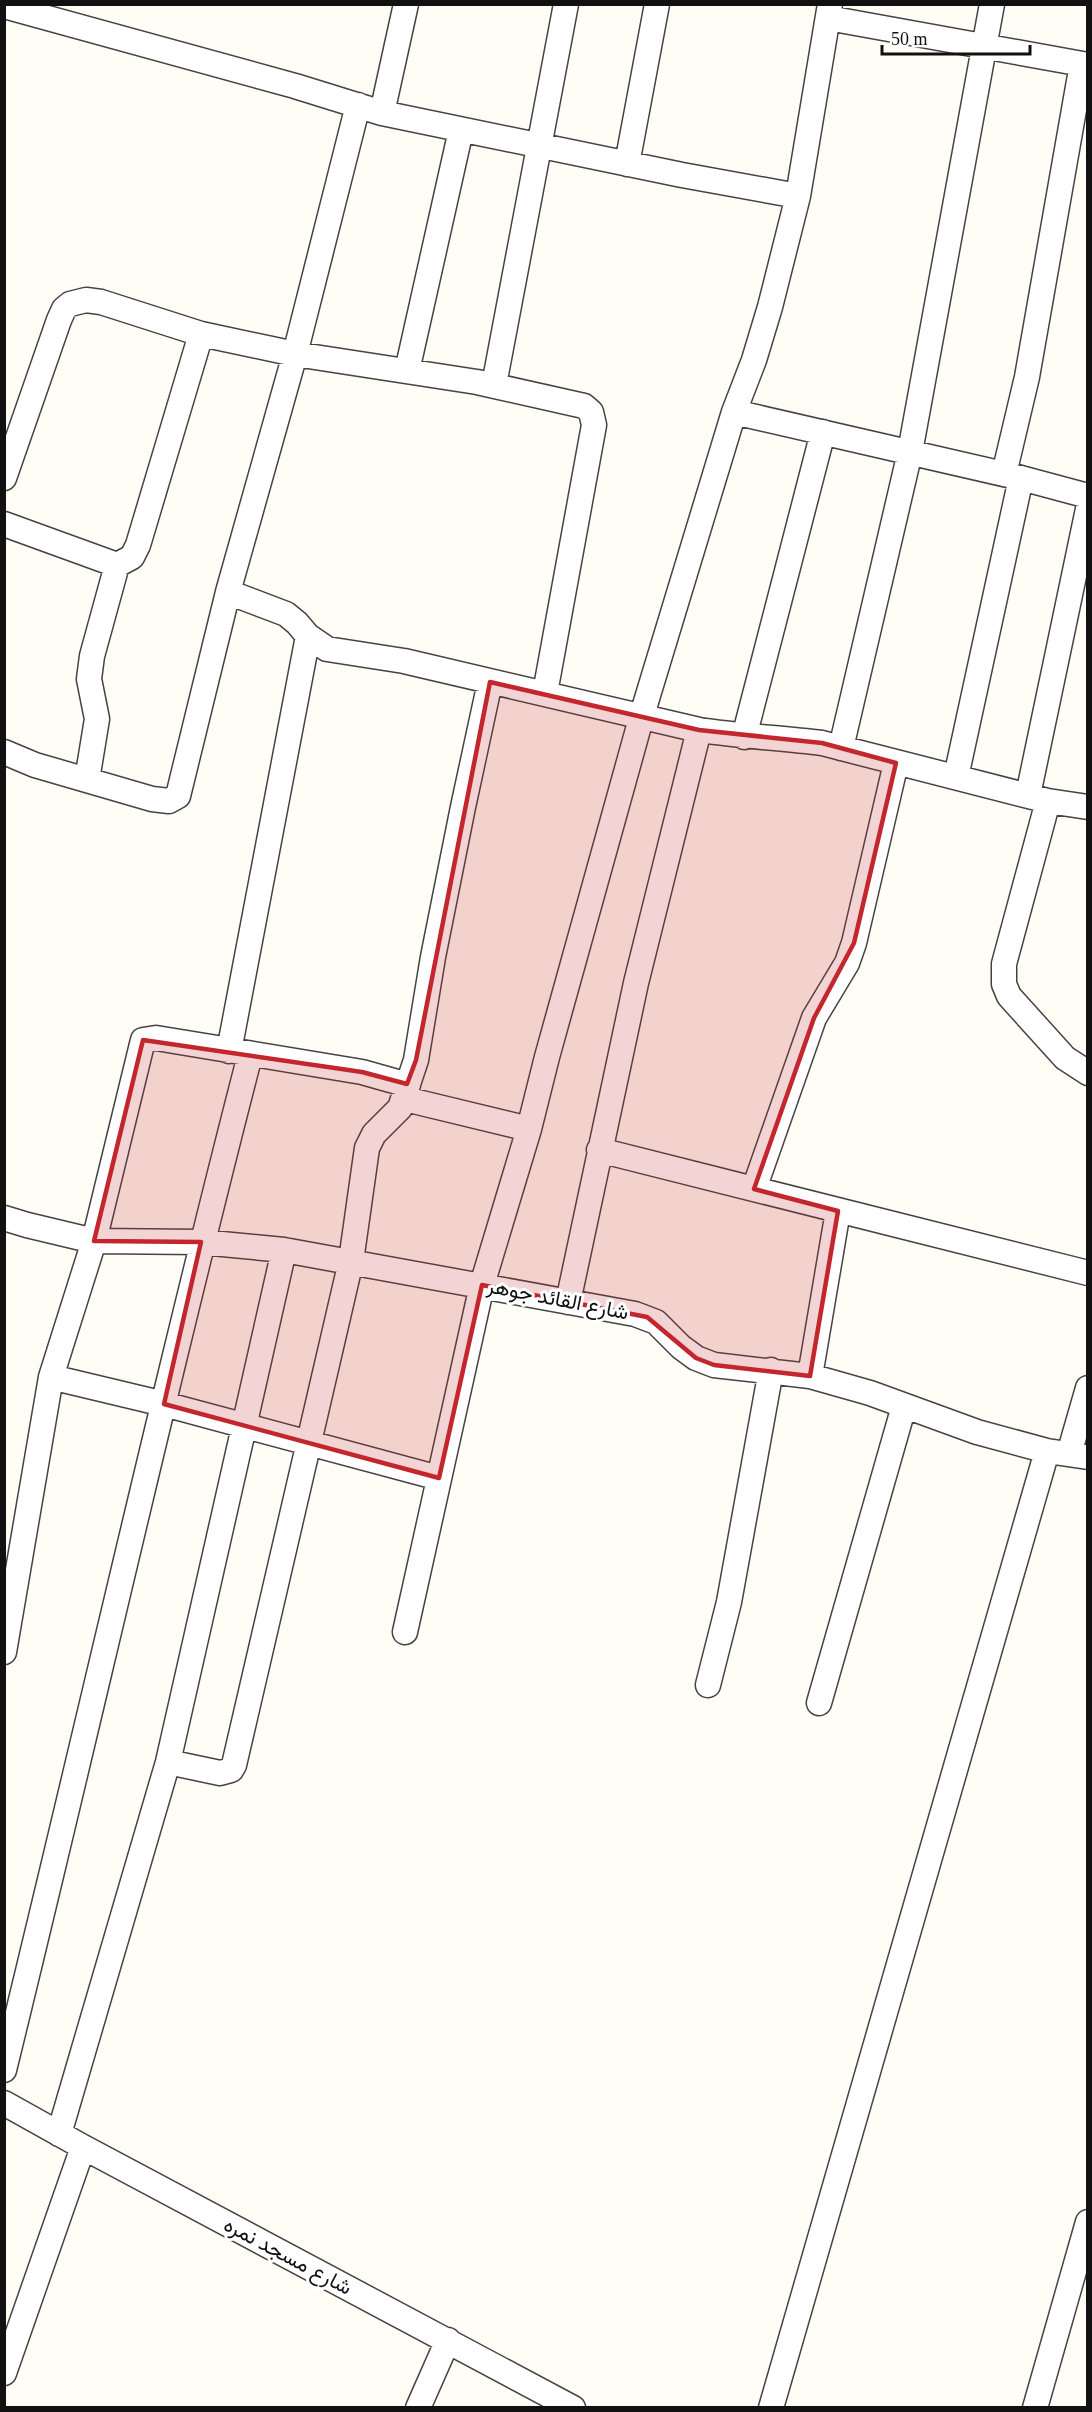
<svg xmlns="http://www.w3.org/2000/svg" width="1092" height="2412" font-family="'Times New Roman',Vazirmatn,serif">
<rect width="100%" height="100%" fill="#fffdf5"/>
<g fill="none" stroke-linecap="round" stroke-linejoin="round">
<!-- minor casing -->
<g stroke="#444" stroke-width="27">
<path id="minor" d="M 4,6 L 295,86 L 382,113 L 682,175 L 798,196
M 828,18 L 1088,65
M 382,113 L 406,4
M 627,164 L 657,4
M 407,371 L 461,130
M 494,385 L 566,4
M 734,412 L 1021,478 L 1088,496
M 1004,474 L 1027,377 L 1082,64
M 4,478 L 59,320 L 64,309 L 70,304 L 86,300 L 101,302 L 201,334 L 295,354 L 477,382 L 584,406 L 591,412 L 594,425 L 545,693
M 4,524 L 117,565 L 132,557 L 138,545 L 201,334
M 228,592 L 286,614 L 297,623 L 308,636 L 327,649 L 404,661 L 699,730 C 740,736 781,738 822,743 L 1048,801 L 1088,807
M 744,737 L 823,432
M 841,748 L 910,452 L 992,4
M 4,752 L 35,765 L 152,799 L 169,801 L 178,796 L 228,592 L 295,354 L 358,105
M 956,777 L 1021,478
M 87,780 L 97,719 L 89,679 L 92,656 L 117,565
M 1028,795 L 1088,509
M 1048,801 L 1004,964 L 1004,984 L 1009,996 L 1065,1058 L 1088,1073
M 229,1051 L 308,636
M 405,1099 L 529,1129
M 599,1150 L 1088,1273
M 754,1189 L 814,1018 L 847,963 L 854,943 L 896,763
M 4,1218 L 27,1225 L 94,1241 L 201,1242 L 284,1250 L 635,1314 L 656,1322 L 681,1347 L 696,1358 L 714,1365 L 810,1376 L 870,1393 L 977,1432 L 1047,1451 L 1088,1457
M 568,1302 L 636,983 L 699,730
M 810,1376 L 838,1211
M 51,1377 L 164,1404 L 439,1478
M 1069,1454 L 1088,1388
M 405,1632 L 482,1285 L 529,1129 L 547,1057 L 642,715 L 734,412 L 754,360 L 770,307 L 798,196 L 830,4
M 4,1652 L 51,1377 L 94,1241 L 143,1040 L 156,1038 L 362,1072 L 408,1085
M 708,1685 L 729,1602 L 771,1370
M 819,1703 L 904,1406
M 168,1762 L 220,1773 L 231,1770 L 234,1765 L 351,1261 L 367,1148 L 374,1134 L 400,1108 L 416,1060 L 433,957 L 463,807 L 490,682
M 4,2070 C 87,1732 163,1392 250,1055
M 4,2103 L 83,2147 L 573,2408
M 59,2134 L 168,1762 L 284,1250
M 4,2373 L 83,2147
M 418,2408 L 448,2340
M 771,2408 L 1047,1451
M 1035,2408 L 1088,2222"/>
</g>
<!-- minor -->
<use href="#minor" stroke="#fff" stroke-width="24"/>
</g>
<!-- marked area -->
<path fill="#c4262e" fill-opacity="0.2" stroke="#c4262e" stroke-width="4.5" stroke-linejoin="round" d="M 490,682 L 699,730 L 822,743 L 896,763 L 854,943 L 814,1018 L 754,1189 L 838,1211 L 810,1376 L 714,1365 L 696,1358 L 647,1317 L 482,1285 L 439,1478 L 164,1404 L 201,1242 L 94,1241 L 143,1040 L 362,1072 L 407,1084 L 416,1060 Z"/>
<g text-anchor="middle" stroke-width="6" stroke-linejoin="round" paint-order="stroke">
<!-- street labels -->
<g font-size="21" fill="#111" stroke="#fff">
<text transform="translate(558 1299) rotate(11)" y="7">شارع القائد جوهر</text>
<text transform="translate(288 2256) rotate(28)" y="7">شارع مسجد نمره</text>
</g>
</g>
<!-- border -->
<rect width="1092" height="2412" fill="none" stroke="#111111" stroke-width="12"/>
<!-- scale -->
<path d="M882 45v9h148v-9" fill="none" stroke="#111111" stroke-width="3"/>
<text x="891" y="45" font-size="18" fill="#111111" stroke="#ffffff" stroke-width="4.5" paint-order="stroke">50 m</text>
</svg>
